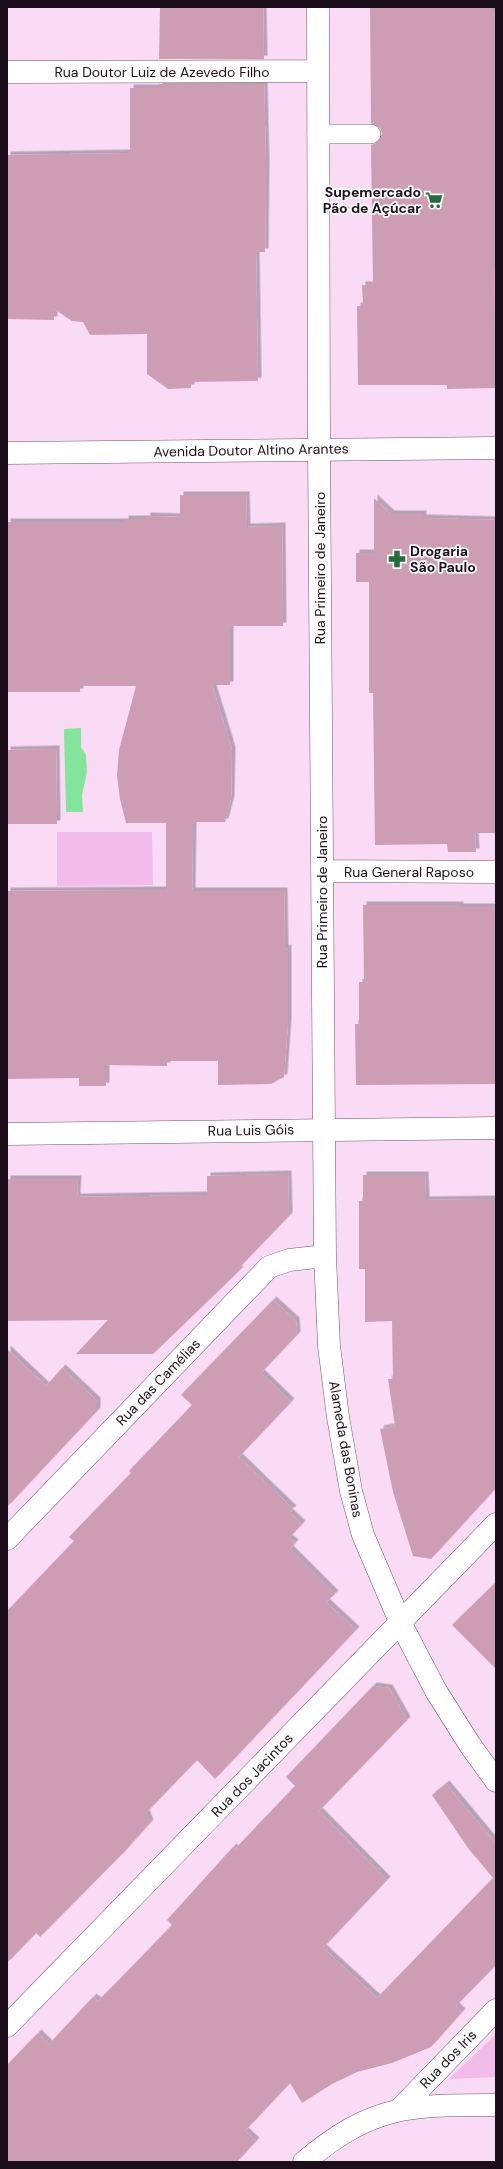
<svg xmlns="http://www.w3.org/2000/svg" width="503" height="2169" font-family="'DM Sans',sans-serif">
<defs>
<filter id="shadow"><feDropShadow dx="3.5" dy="-3.5" stdDeviation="0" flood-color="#0004"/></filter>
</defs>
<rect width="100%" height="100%" fill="#fadbf6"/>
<!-- green -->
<path fill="#f1bbea" d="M 57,832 L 152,832 L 153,885 L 57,886 Z
M 496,2034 L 496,2077 L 449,2079 Z"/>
<!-- water -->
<path fill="#84e49c" d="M 81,728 L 81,747 L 86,755 L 87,772 L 82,795 L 83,812 L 66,812 L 64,729 Z"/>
<!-- building -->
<path fill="#cd9eb3" filter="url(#shadow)" d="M 160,7 L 263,7 L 264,59 L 159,59 Z
M 370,7 L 492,7 L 492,12 L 496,12 L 496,267 L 494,267 L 496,388 L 447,389 L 447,385 L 358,385 L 357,306 L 363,306 L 362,285 L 373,285 L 371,145 L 377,143 L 382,134 L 380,128 L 371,123 Z
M 159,84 L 264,84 L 266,166 L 265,252 L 256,252 L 258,381 L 191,382 L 191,388 L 168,389 L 147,374 L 147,334 L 90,335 L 83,322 L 72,321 L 54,309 L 54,320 L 7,319 L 7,155 L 130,153 L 130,88 L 159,88 Z
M 180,495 L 246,495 L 247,527 L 282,526 L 283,626 L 230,626 L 230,685 L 212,685 L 232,750 L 231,799 L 225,822 L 193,822 L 192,891 L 284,891 L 285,949 L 288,948 L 288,1022 L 284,1077 L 271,1084 L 218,1085 L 218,1061 L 167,1061 L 167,1066 L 106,1065 L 106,1086 L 79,1086 L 79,1078 L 7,1079 L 7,891 L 166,890 L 166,823 L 126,823 L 120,799 L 117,776 L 119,750 L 136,686 L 80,686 L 80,692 L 7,692 L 7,522 L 125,522 L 125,519 L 147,519 L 147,516 L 180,517 Z
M 374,498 L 391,514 L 423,514 L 423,518 L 496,520 L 496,833 L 475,833 L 476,852 L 448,852 L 447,844 L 375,845 L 373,693 L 369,693 L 369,582 L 356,582 L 356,553 L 374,553 Z
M 56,749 L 57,824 L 7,824 L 7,750 Z
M 363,905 L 460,905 L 460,907 L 496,907 L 496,1084 L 356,1085 L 355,1024 L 359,1024 L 359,982 L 364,982 Z
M 288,1174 L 289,1216 L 238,1269 L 240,1270 L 153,1354 L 76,1354 L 108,1320 L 7,1321 L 7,1179 L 78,1179 L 77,1197 L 148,1196 L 207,1195 L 207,1176 Z
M 363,1175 L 425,1175 L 426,1200 L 496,1199 L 496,1488 L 431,1559 L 413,1556 L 393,1492 L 380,1429 L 395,1426 L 388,1379 L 393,1379 L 392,1321 L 365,1322 L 365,1269 L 359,1269 L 359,1201 L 363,1201 Z
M 273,1300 L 296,1321 L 297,1335 L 261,1373 L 291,1402 L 239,1457 L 293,1509 L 289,1512 L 302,1524 L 289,1538 L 295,1543 L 290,1549 L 335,1594 L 326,1602 L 356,1630 L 215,1779 L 197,1760 L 146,1813 L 150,1823 L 124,1852 L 40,1937 L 36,1933 L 7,1963 L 7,1611 L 74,1541 L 69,1537 L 131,1473 L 129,1471 L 149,1450 L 151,1452 L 151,1448 L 192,1405 L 181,1395 Z
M 7,1349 L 46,1386 L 62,1368 L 97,1401 L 97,1411 L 7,1507 Z
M 496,1582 L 496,1669 L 452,1625 Z
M 373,1686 L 389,1688 L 407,1720 L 319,1811 L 387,1880 L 323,1948 L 377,1998 L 493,1878 L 468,1848 L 432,1795 L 446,1784 L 496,1844 L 496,1965 L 456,2006 L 462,2012 L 431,2047 L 392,2063 L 357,2072 L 332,2084 L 302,2103 L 290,2083 L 245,2131 L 256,2141 L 237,2162 L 7,2162 L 7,2065 L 38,2033 L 49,2044 L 93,1997 L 98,2001 L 118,1981 L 172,1925 L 167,1920 L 233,1847 L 235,1849 L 295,1786 L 286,1777 Z"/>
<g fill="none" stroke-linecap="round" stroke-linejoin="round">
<!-- service casing -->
<g stroke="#72516f" stroke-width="20">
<path id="service" d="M 317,134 L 371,134"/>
</g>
<!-- minor casing -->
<g stroke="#72516f" stroke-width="23">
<path id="minor" d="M 318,7 L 319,449 L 324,1130 L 325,1256 L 329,1346 L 338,1417 L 351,1491 L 363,1535 L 401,1624 L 436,1691 L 470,1745 L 496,1781
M 7,72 L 317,71
M 322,871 L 496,872
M 7,1539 L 269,1267 L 289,1260 L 325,1256
M 7,2026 L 496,1524
M 400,2109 L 496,2010
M 304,2162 C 373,2104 410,2105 496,2105"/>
</g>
<!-- tertiary casing -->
<g stroke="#72516f" stroke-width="23">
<path id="tertiary" d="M 7,453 L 496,448
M 7,1134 L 496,1128"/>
</g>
<!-- service -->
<use href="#service" stroke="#fff" stroke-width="19"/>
<!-- minor -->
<use href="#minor" stroke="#fff" stroke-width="22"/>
<!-- tertiary -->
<use href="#tertiary" stroke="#fff" stroke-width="22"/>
</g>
<!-- icons -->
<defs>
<g id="supermarket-bare" transform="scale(1.38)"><path d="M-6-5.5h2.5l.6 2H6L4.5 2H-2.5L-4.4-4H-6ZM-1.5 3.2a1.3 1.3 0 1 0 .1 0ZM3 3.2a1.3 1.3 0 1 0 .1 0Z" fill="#236c3a" stroke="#fff" stroke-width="2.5" paint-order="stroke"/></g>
<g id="pharmacy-bare" transform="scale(1.38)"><path d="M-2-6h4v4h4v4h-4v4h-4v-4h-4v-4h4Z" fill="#236c3a" stroke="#fff" stroke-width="2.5" paint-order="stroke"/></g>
</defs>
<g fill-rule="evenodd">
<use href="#supermarket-bare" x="434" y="200"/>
<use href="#pharmacy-bare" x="397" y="559"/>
</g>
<g text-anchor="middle" stroke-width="3.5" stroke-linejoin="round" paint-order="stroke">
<!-- street labels -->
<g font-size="14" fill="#1c0e1a" stroke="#fff">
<text x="162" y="77">Rua Doutor Luiz de Azevedo Filho</text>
<text transform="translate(251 450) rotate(-1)" y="5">Avenida Doutor Altino Arantes</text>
<text transform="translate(320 568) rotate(-90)" y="5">Rua Primeiro de Janeiro</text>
<text x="409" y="877">Rua General Raposo</text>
<text transform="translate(322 892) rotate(-90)" y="5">Rua Primeiro de Janeiro</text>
<text transform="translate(251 1130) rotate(-1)" y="5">Rua Luis Góis</text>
<text transform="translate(158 1382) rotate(-46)" y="5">Rua das Camélias</text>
<text transform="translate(346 1449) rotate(80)" y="5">Alameda das Boninas</text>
<text transform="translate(252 1775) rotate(-46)" y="5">Rua dos Jacintos</text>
<text transform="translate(448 2059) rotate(-46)" y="5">Rua dos Iris</text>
</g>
<!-- poi labels -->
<g font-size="14" font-weight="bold" fill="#1c0e1a" stroke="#fff" text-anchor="end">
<text x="421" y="197">Supemercado<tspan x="421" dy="16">Pão de Açúcar</tspan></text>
<text x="410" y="556" text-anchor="start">Drogaria<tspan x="410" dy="16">São Paulo</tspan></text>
</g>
</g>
<!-- border -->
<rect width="503" height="2169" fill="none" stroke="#1c0e1a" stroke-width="16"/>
</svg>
